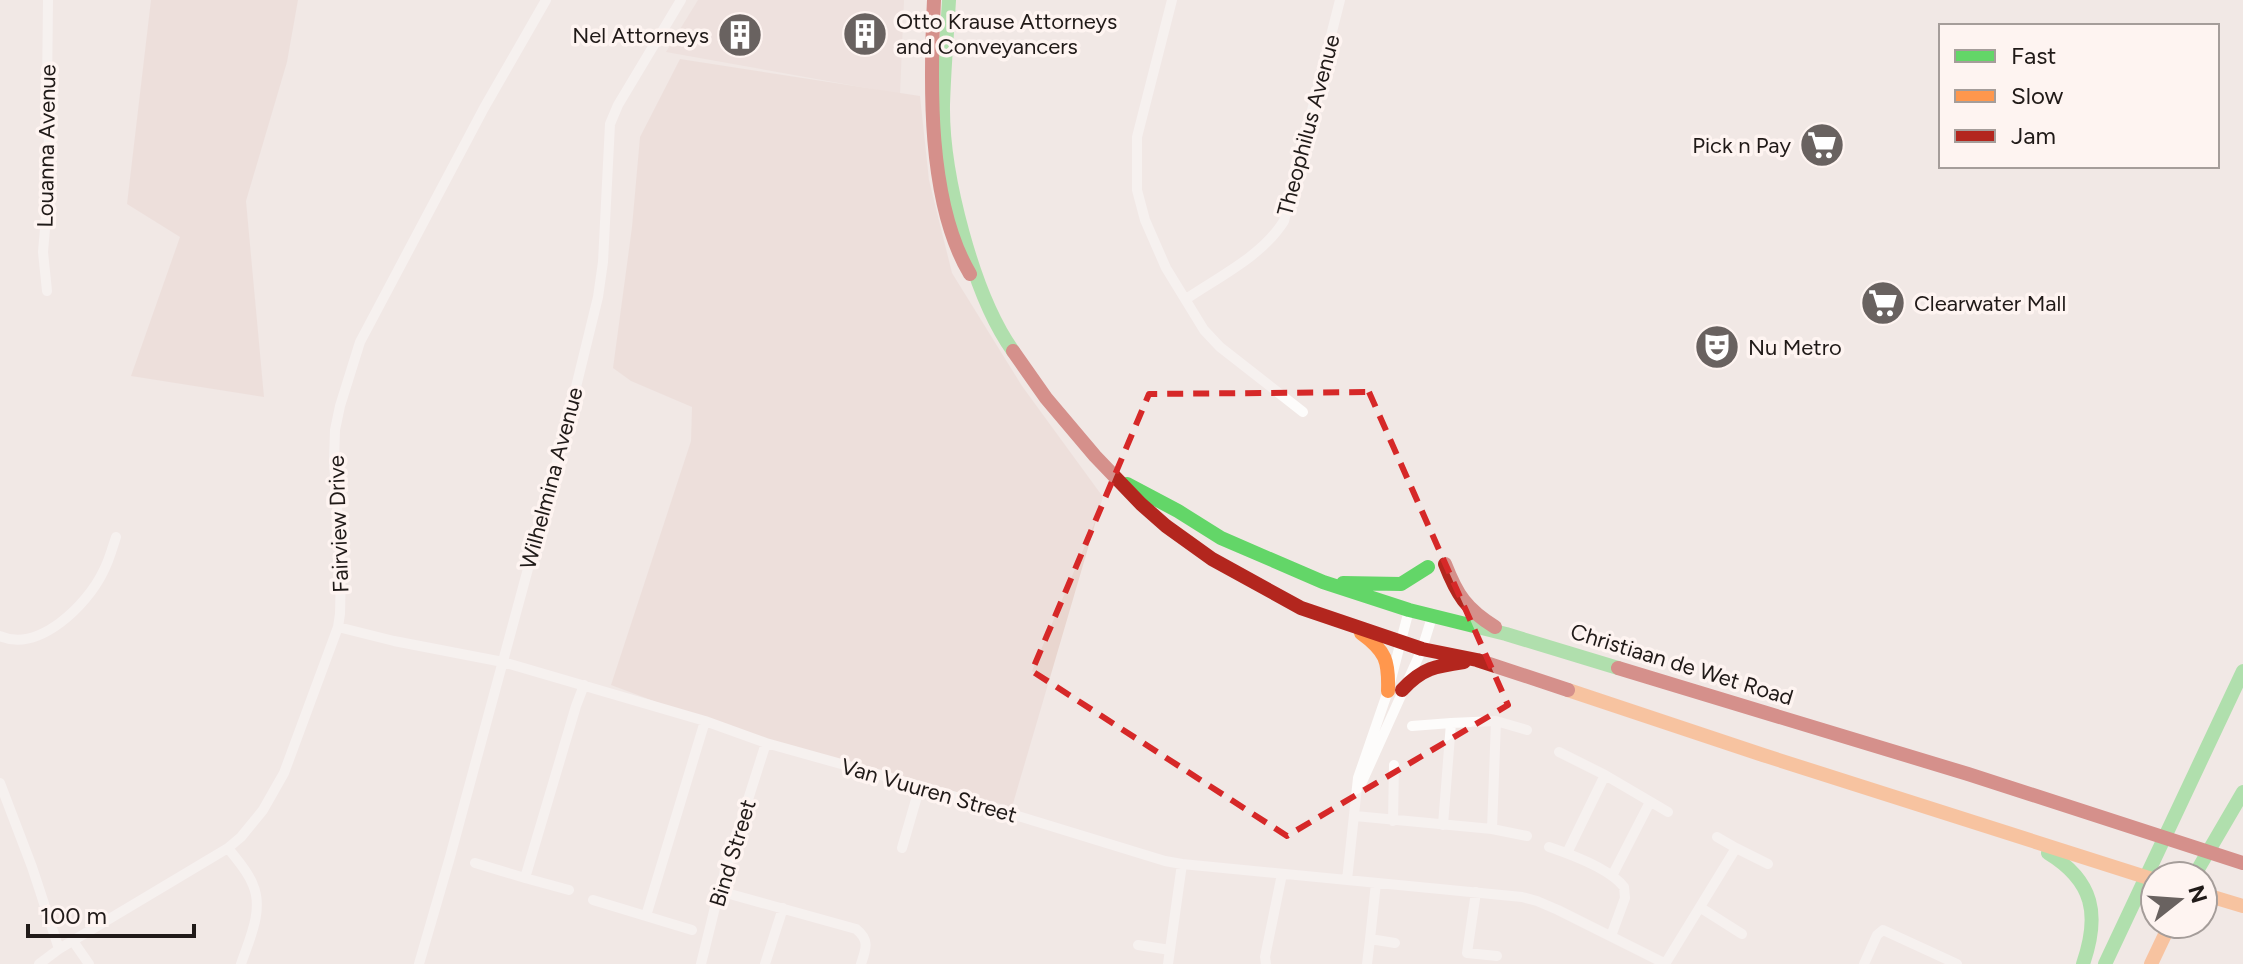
<svg xmlns="http://www.w3.org/2000/svg" width="2243" height="964" font-family="Figtree,sans-serif">
<rect width="100%" height="100%" fill="#f1e8e5"/>
<!-- built -->
<path fill="#ebdad4" d="M 698,0 L 904,0 L 900,94 L 666,52 Z"/>
<!-- green -->
<path fill="#e9d6cf" d="M 151,0 L 298,0 L 287,62 L 246,201 L 264,397 L 131,376 L 180,237 L 127,204 Z
M 680,59 L 920,96 L 929,180 L 952,273 L 1022,386 L 1103,497 L 1012,807 L 766,743 L 611,685 L 691,441 L 692,407 L 631,381 L 613,368 L 632,227 L 640,137 Z"/>
<g fill="none" stroke-linecap="round" stroke-linejoin="round">
<!-- street -->
<path stroke="#fdfcfb" stroke-width="10" d="M 1172,0 L 1137,137 L 1137,190 L 1145,220 L 1166,268 L 1204,330 L 1220,347 L 1303,412
M 47,291 L 43,252 L 50,170 L 47,91 L 48,0
M 1186,299 C 1220,276 1262,256 1284,221 L 1340,0
M 338,627 L 394,641 L 503,662 L 705,721 L 766,743 L 920,786 L 1165,861 L 1182,864 L 1522,897 L 1537,901 L 1558,910 L 1666,964
M 0,636 C 39,653 87,605 103,572 C 109,561 112,549 116,537
M 1451,723 L 1496,721 L 1527,730
M 1412,726 L 1451,723 L 1443,825
M 1559,752 L 1605,775 L 1567,853
M 1605,775 L 1668,812
M 1362,782 L 1422,649 L 1432,617
M 0,783 L 32,867 L 59,949
M 1355,816 L 1492,829 L 1527,836
M 1393,821 L 1394,765
M 1492,829 L 1496,721
M 1549,847 C 1570,854 1610,869 1624,887 L 1625,898 L 1611,936
M 228,848 C 237,860 248,871 253,885 C 264,910 249,940 241,964
M 902,848 L 920,786
M 1736,848 L 1768,864
M 475,863 L 525,878
M 1612,876 L 1650,802
M 1347,880 L 1358,778 L 1388,691 L 1409,610
M 1376,883 L 1370,939 L 1395,943
M 569,890 L 525,878 L 576,706 L 584,685
M 719,891 L 856,929 C 870,940 866,949 861,964
M 1476,892 L 1467,953 L 1497,956
M 593,900 L 692,930
M 1701,908 L 1742,934
M 646,916 L 705,721
M 73,941 L 89,964
M 1138,945 L 1170,950
M 39,964 L 59,949 L 228,848 L 241,837 L 263,810 L 284,773 L 338,627 L 340,614 L 341,571 L 334,461 L 335,430 L 340,406 L 360,342 L 484,108 L 546,0
M 419,964 L 450,857 L 565,432 L 598,297 L 603,262 L 610,124 L 618,105 L 681,0
M 701,964 L 719,891 L 766,743
M 765,964 L 783,908
M 1168,964 L 1182,864
M 1266,964 L 1265,957 L 1282,874
M 1367,964 L 1370,939
M 1665,964 L 1736,848 L 1717,837
M 1864,964 L 1877,935 L 1883,930 L 1957,964"/>
<!-- fast -->
<path stroke="#63d668" stroke-width="14" d="M 949,0 C 947,35 944,70 943,105 C 942,174 973,295 1013,351
M 1127,484 L 1178,511 L 1221,538 L 1323,582 L 1409,610 L 1506,634 L 1618,668
M 1343,583 L 1401,584 L 1428,567
M 2048,853 C 2094,881 2100,915 2083,964
M 2194,876 L 2243,792
M 2105,964 L 2243,671"/>
<!-- slow -->
<path stroke="#ff974d" stroke-width="14" d="M 1361,633 C 1386,651 1389,661 1388,691
M 1568,690 L 1763,755 L 2155,880
M 2203,894 L 2243,906
M 2151,964 L 2170,924"/>
<!-- jam -->
<path stroke="#b3261e" stroke-width="14" d="M 934,0 C 930,82 927,202 970,274
M 1013,351 L 1046,398 L 1095,456 L 1141,504 L 1166,526 L 1212,559 L 1301,608 L 1422,649 L 1477,660 L 1568,690
M 1445,564 C 1457,595 1466,609 1495,627
M 1618,668 L 1968,774 L 2243,863
M 1402,690 C 1422,668 1436,666 1464,662"/>
</g>
<!-- marked area -->
<path d="M0 0H2243V964H0ZM 1369,392 L 1508,705 L 1287,836 L 1032,671 L 1149,394 Z" fill="#f1e8e5" fill-opacity=".55" fill-rule="evenodd"/>
<path fill="none" stroke="#d62828" stroke-width="6" stroke-dasharray="16 10" stroke-linejoin="round" d="M 1369,392 L 1508,705 L 1287,836 L 1032,671 L 1149,394 Z"/>
<!-- icons -->
<defs>
<g id="building-disc" transform="scale(2.3)"><circle r="9.5" fill="#696260" stroke="#fef4f1"/><path d="M-4-6H4V6H1V3H-1V6H-4ZM-2.5-4.3h1.7v1.8h-1.7ZM.8-4.3h1.7v1.8H.8ZM-2.5-1h1.7V.8h-1.7ZM.8-1h1.7V.8H.8Z" fill="#fff"/></g>
<g id="supermarket-disc" transform="scale(2.3)"><circle r="9.5" fill="#696260" stroke="#fef4f1"/><path d="M-6-5.5h2.5l.6 2H6L4.5 2H-2.5L-4.4-4H-6ZM-1.5 3.2a1.3 1.3 0 1 0 .1 0ZM3 3.2a1.3 1.3 0 1 0 .1 0Z" fill="#fff"/></g>
<g id="theatre-disc" transform="scale(2.3)"><circle r="9.5" fill="#696260" stroke="#fef4f1"/><path d="M-5-5.5Q0-4 5-5.5V0Q5 5 0 6Q-5 5-5 0ZM-3.3-2.5H-1v1.5H-3.3ZM1-2.5H3.3v1.5H1ZM-2.8 1Q0 5.5 2.8 1Z" fill="#fff"/></g>
</defs>
<g fill-rule="evenodd">
<use href="#building-disc" x="865" y="34"/>
<use href="#building-disc" x="740" y="35"/>
<use href="#supermarket-disc" x="1822" y="145"/>
<use href="#supermarket-disc" x="1883" y="303"/>
<use href="#theatre-disc" x="1717" y="347"/>
</g>
<g text-anchor="middle" stroke-width="7" stroke-linejoin="round" paint-order="stroke">
<!-- poi labels -->
<g font-size="22" fill="#201a18" stroke="#fef4f1" text-anchor="start">
<text x="896" y="29">Otto Krause Attorneys<tspan x="896" dy="25">and Conveyancers</tspan></text>
<text x="709" y="43" text-anchor="end">Nel Attorneys</text>
<text x="1791" y="153" text-anchor="end">Pick n Pay</text>
<text x="1914" y="311">Clearwater Mall</text>
<text x="1748" y="355">Nu Metro</text>
</g>
<!-- street labels -->
<g font-size="22" fill="#201a18" stroke="#fef4f1">
<text transform="translate(1308 125) rotate(-75)" y="8">Theophilus Avenue</text>
<text transform="translate(46 146) rotate(-89)" y="8">Louanna Avenue</text>
<text transform="translate(551 478) rotate(-75)" y="8">Wilhelmina Avenue</text>
<text transform="translate(338 524) rotate(-92)" y="8">Fairview Drive</text>
<text transform="translate(1682 664) rotate(17)" y="8">Christiaan de Wet Road</text>
<text transform="translate(929 790) rotate(16)" y="8">Van Vuuren Street</text>
<text transform="translate(732 853) rotate(-73)" y="8">Bind Street</text>
</g>
</g>
<!-- legend -->
<rect x="1939" y="24" width="280" height="144" fill="#fef4f1" stroke="#a59d9a" stroke-width="2"/>
<rect x="1955" y="50" width="40" height="12" fill="#63d668" stroke="#a59d9a" stroke-width="2"/>
<text x="2011" y="64" font-size="24" fill="#201a18">Fast</text>
<rect x="1955" y="90" width="40" height="12" fill="#ff974d" stroke="#a59d9a" stroke-width="2"/>
<text x="2011" y="104" font-size="24" fill="#201a18">Slow</text>
<rect x="1955" y="130" width="40" height="12" fill="#b3261e" stroke="#a59d9a" stroke-width="2"/>
<text x="2011" y="144" font-size="24" fill="#201a18">Jam</text>
<!-- north arrow -->
<g transform="translate(2179 900) rotate(73)"><circle r="38" fill="#fef4f1" stroke="#a59d9a" stroke-width="2"/>
<path d="M0-6L14 30L0 20L-14 30Z" fill="#696260"/>
<text y="-12" font-size="22" font-weight="bold" text-anchor="middle" fill="#201a18">N</text>
</g>
<!-- scale -->
<path d="M28 924v12h166v-12" fill="none" stroke="#201a18" stroke-width="4"/>
<text x="40" y="924" font-size="24" fill="#201a18" stroke="#fef4f1" stroke-width="6" paint-order="stroke">100 m</text>
</svg>
